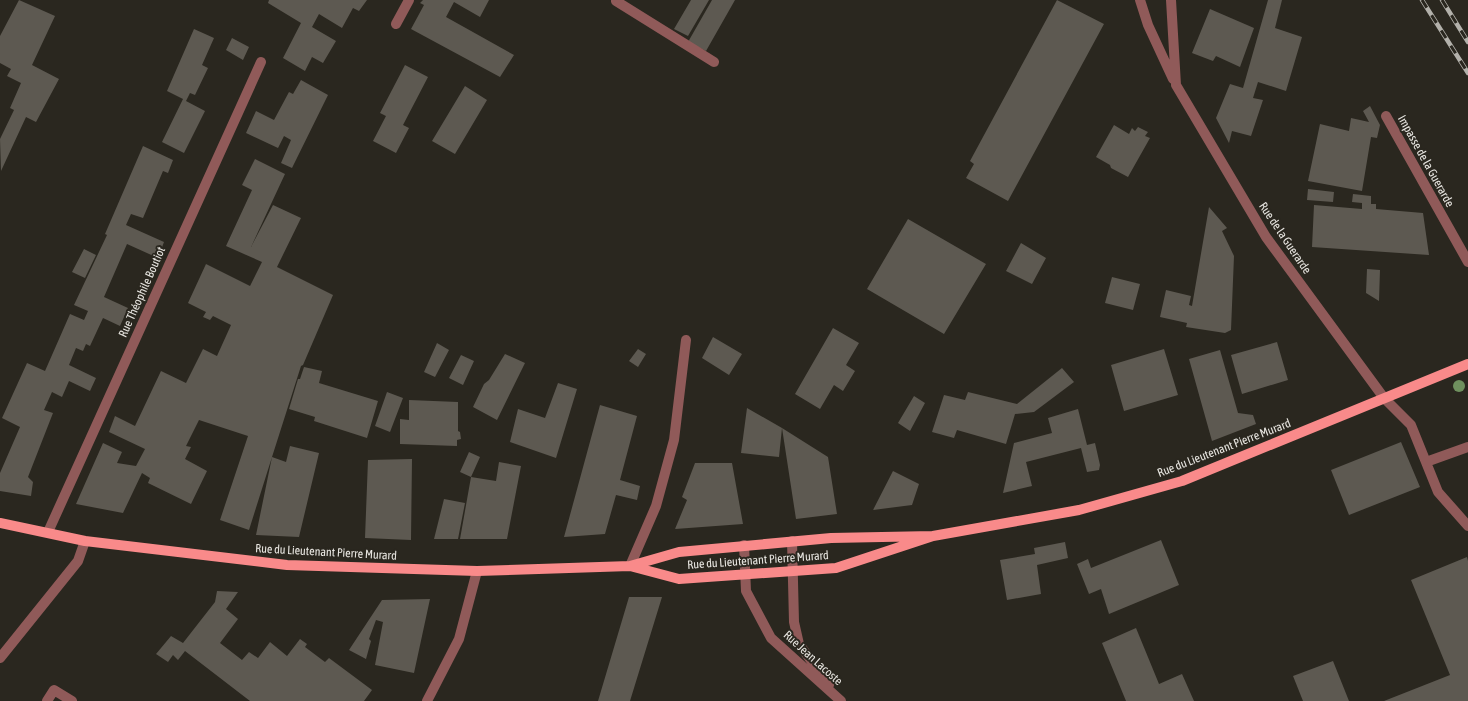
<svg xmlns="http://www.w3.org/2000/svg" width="1468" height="701" font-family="'Asap Condensed',sans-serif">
<rect width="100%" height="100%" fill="#2a271f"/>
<!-- building -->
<path fill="#5d5951" d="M 19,0 L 55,16 L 32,65 L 59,79 L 36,122 L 26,117 L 1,171 L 0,139 L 14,110 L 10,108 L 21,83 L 7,76 L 11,69 L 0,63 L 0,36 Z
M 269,0 L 367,0 L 359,11 L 353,8 L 342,28 L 319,14 L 312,27 L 336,41 L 323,63 L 312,57 L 305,71 L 283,58 L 301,23 L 268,3 Z
M 423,0 L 489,0 L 480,17 L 454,2 L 446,17 L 514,55 L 500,77 L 411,29 L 424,5 L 420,3 Z
M 691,0 L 709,0 L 688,36 L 674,29 Z
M 712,0 L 735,0 L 706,51 L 688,42 Z
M 1057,0 L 1104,24 L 1008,201 L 966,178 L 974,164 L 970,161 Z
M 1268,0 L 1282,0 L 1275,28 L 1302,37 L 1286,91 L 1258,82 L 1253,98 L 1263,100 L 1251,136 L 1232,131 L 1229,143 L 1216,118 L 1230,84 L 1243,88 Z
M 1210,9 L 1254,28 L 1240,67 L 1216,56 L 1213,61 L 1192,53 Z
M 194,29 L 214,38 L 202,65 L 208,68 L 195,95 L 190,93 L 186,101 L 205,111 L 184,153 L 162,142 L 183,99 L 167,91 Z
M 232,38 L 249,47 L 243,60 L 226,50 Z
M 405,65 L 428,77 L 403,125 L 409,128 L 396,153 L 373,141 L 386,116 L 380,113 Z
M 301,80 L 328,95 L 292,168 L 281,163 L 291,140 L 284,136 L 278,148 L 246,133 L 256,111 L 274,120 L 289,92 L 293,94 Z
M 465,86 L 487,100 L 455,154 L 432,141 Z
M 1370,106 L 1380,125 L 1377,138 L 1371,137 L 1362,191 L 1308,181 L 1320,124 L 1349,131 L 1351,118 L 1369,122 L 1363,111 Z
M 1114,125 L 1129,134 L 1132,128 L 1135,131 L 1138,127 L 1148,132 L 1145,136 L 1150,138 L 1128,177 L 1111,168 L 1110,165 L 1096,157 Z
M 143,146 L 173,160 L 168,173 L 163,171 L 143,218 L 131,214 L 126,225 L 164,242 L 158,258 L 127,244 L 104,297 L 128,308 L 120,326 L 103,318 L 90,346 L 86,344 L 83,351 L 76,348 L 69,365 L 96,378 L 90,391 L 69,381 L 62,397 L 52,392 L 44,410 L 53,413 L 28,477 L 33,482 L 31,496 L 0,491 L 0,473 L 20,427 L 2,418 L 27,363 L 45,371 L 70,314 L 84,320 L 88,311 L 74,305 L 107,235 L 105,234 Z
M 255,159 L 285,174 L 251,247 L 273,205 L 301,218 L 277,267 L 333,295 L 303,365 L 301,366 L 272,457 L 286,462 L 290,446 L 319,453 L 299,537 L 256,535 L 272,457 L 249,530 L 220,520 L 248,436 L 199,420 L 186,446 L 191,447 L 185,459 L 207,471 L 191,504 L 148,483 L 150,478 L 142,473 L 123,513 L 76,504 L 103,443 L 122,452 L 117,463 L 136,466 L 145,449 L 109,432 L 115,416 L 135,426 L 161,371 L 186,383 L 203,349 L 217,356 L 231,325 L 213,316 L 210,320 L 203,317 L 206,312 L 188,303 L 206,264 L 250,286 L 262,262 L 226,246 L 252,190 L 242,185 Z
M 1308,189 L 1334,192 L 1333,202 L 1307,200 Z
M 1353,194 L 1371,196 L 1371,204 L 1376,204 L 1376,209 L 1423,213 L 1429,255 L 1312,247 L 1314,205 L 1362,209 L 1362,203 L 1352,202 Z
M 1209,207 L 1227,228 L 1222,231 L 1234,256 L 1231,330 L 1225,333 L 1186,327 L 1187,323 L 1160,317 L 1166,290 L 1191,296 L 1189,305 L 1192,306 Z
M 908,219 L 986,264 L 944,334 L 867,289 Z
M 1021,243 L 1046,258 L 1032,284 L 1006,271 Z
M 84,249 L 96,255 L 85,278 L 72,272 Z
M 1367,269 L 1380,270 L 1379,301 L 1366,293 Z
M 1112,277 L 1140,284 L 1133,310 L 1105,303 Z
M 833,328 L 859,343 L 846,365 L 855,371 L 843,391 L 834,385 L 820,409 L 795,394 Z
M 713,337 L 742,354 L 729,375 L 702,358 Z
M 1277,342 L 1288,380 L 1242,394 L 1231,355 Z
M 437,343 L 449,350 L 435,377 L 424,372 Z
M 638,349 L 646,354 L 638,367 L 629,361 Z
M 1164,349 L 1178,395 L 1124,411 L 1111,365 Z
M 1220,350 L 1238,413 L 1253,415 L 1256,424 L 1212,441 L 1189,359 Z
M 505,354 L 525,363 L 497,420 L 473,407 L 484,384 L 489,380 Z
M 461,355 L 474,361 L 463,385 L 449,378 Z
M 304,367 L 322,371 L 319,383 L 378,401 L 367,438 L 314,421 L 315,417 L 289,409 L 298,379 L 300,379 Z
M 1062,368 L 1074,382 L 1034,412 L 1015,414 L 1006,444 L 957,430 L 954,438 L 932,432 L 944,395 L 965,400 L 968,392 L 1017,404 Z
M 558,383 L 577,389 L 556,458 L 510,442 L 518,409 L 545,418 Z
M 387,392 L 403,398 L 390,432 L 375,426 Z
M 914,396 L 925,403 L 910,431 L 898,423 Z
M 409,400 L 458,402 L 458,431 L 460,432 L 461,439 L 457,440 L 457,446 L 400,444 L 400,419 L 409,420 Z
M 600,405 L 637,416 L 620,480 L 640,486 L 637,500 L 616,495 L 605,534 L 564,537 Z
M 747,408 L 782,428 L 828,457 L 837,514 L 796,519 L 782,428 L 779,457 L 741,453 Z
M 1078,409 L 1087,445 L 1095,443 L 1100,465 L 1099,470 L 1087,472 L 1081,448 L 1026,462 L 1032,486 L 1003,493 L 1014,443 L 1052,433 L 1048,418 Z
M 1401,442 L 1420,487 L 1349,515 L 1331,470 Z
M 469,452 L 480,457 L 471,477 L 460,472 Z
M 412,459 L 411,540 L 365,538 L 368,460 Z
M 499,462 L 521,466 L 507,539 L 460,539 L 471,477 L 496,481 Z
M 695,463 L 732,463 L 743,524 L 675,529 L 687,500 L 682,497 Z
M 893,471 L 919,484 L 912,505 L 873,510 Z
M 444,499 L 465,503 L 458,539 L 434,539 Z
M 1161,540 L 1179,585 L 1109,614 L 1101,589 L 1089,594 L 1077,564 L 1088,559 L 1091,568 Z
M 1065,542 L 1068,558 L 1037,565 L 1041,594 L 1007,600 L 1000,560 L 1035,554 L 1034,548 Z
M 1467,557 L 1468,561 L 1468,701 L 1384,701 L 1450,675 L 1411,580 Z
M 217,591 L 238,592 L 226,609 L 238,619 L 220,643 L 242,660 L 249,652 L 258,658 L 270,642 L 287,656 L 300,639 L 307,644 L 305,647 L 325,662 L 329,658 L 372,690 L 364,701 L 250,701 L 185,651 L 178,660 L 173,655 L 168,662 L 156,654 L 171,636 L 183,643 L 215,602 Z
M 629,597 L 662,597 L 630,701 L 598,701 Z
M 430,599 L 414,673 L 375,665 L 383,622 L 376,620 L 369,639 L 371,641 L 366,659 L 349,650 L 382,600 Z
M 1136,628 L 1159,684 L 1182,674 L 1194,701 L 1126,701 L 1102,643 Z
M 1333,661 L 1349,701 L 1303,701 L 1293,676 Z"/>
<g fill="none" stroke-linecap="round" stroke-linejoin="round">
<!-- minor -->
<path stroke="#905a59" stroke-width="10" d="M 1140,0 L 1148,25 L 1173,79
M 1171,0 L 1176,85 L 1266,237 L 1384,398 L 1411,425 L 1438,492 L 1468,526
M 616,1 L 714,62
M 396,24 L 409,0
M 1386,116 L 1468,262
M 1426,462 L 1468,447
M 48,532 L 261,62
M 792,541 L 794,622 L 799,644 L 829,685
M 744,545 L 746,591 L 771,638 L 841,701
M 630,566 L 656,506 L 674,440 L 686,340
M 0,658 L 78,561 L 85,541
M 47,701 L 54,690 L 72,701
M 427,701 L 459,639 L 477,571"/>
<!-- major -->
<path stroke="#f98a8a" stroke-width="10" d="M 0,523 L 85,541 L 287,565 L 477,571 L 630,566 L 679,552 L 831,538 L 933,536
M 630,566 L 679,579 L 836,568 L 933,536 L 1079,510 L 1182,481 L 1468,364"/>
<!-- rail casing -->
<g stroke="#b3b1ab" stroke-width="4.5">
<path id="rail" d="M 1422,0 L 1468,73
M 1442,0 L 1468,42"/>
</g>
<!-- rail -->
<use href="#rail" stroke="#2a271f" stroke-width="3" stroke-dasharray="9" stroke-linecap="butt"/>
</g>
<!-- trees -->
<circle fill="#6f905e" cx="1459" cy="386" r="6"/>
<g text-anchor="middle" stroke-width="4" stroke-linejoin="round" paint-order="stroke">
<!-- street labels -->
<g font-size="12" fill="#e8e6e1" stroke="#2a271f">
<text transform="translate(1426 161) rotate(61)" y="4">Impasse de la Guerarde</text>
<text transform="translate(1285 238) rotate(56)" y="4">Rue de la Guerarde</text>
<text transform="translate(142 292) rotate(-66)" y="4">Rue Théophile Boutiot</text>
<text transform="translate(1224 448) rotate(-21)" y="4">Rue du Lieutenant Pierre Murard</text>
<text transform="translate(326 552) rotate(3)" y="4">Rue du Lieutenant Pierre Murard</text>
<text transform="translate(758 560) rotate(-4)" y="4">Rue du Lieutenant Pierre Murard</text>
<text transform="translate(813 658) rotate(42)" y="4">Rue Jean Lacoste</text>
</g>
</g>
</svg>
